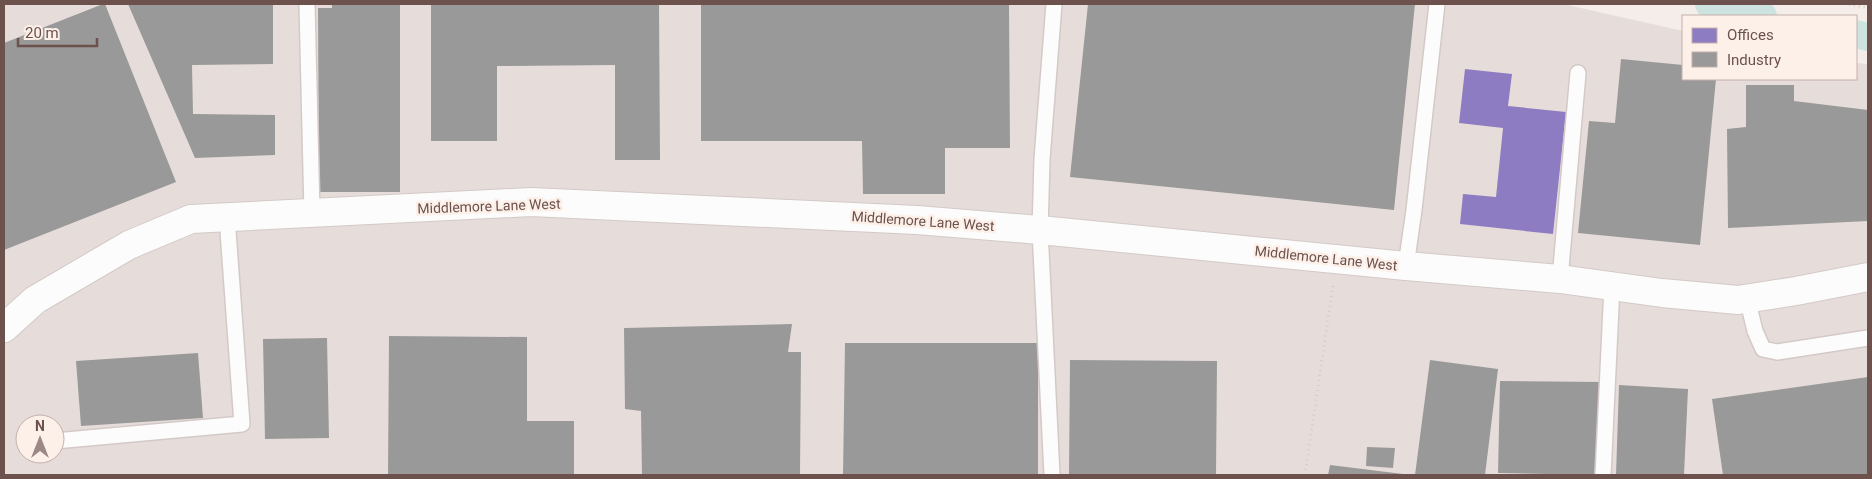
<svg xmlns="http://www.w3.org/2000/svg" width="1872" height="479" font-family="Roboto,sans-serif">
<rect width="100%" height="100%" fill="#f4ede9"/>
<!-- industrial -->
<path fill="#e6ddda" fill-rule="evenodd" d="M 4,4 L 1563,4 L 1683,31 L 1683,79 L 1856,79 L 1856,63 L 1868,64 L 1868,475 L 4,475 ZM 25,424 L 55,424 L 55,454 L 25,454 Z"/>
<!-- offices -->
<path fill="#8e7cc3" d="M 1465,69 L 1512,74 L 1508,106 L 1566,112 L 1553,234 L 1460,224 L 1463,194 L 1496,197 L 1503,128 L 1459,123 Z"/>
<!-- industry -->
<path fill="#999" d="M 103,4 L 105,4 L 176,182 L 4,250 L 4,43 Z
M 128,4 L 273,4 L 273,64 L 192,65 L 193,114 L 275,115 L 275,155 L 195,158 Z
M 332,4 L 400,4 L 400,192 L 319,192 L 318,8 L 332,8 Z
M 431,4 L 659,4 L 660,160 L 615,160 L 615,65 L 497,66 L 497,141 L 431,141 Z
M 701,4 L 1009,4 L 1010,148 L 945,148 L 945,194 L 863,194 L 862,141 L 701,141 Z
M 1088,4 L 1415,4 L 1394,210 L 1070,177 Z
M 1621,59 L 1683,65 L 1683,79 L 1716,79 L 1700,245 L 1578,233 L 1589,121 L 1615,123 Z
M 1746,85 L 1794,85 L 1794,101 L 1868,110 L 1868,221 L 1728,228 L 1727,129 L 1746,127 Z
M 792,324 L 788,352 L 801,352 L 800,475 L 642,475 L 641,411 L 625,409 L 624,328 Z
M 389,336 L 527,337 L 527,421 L 574,421 L 574,475 L 388,475 Z
M 327,338 L 329,438 L 265,439 L 263,339 Z
M 845,343 L 1038,343 L 1038,475 L 843,475 Z
M 198,353 L 203,418 L 81,426 L 76,361 Z
M 1070,360 L 1217,361 L 1216,475 L 1069,475 Z
M 1430,360 L 1498,369 L 1485,475 L 1415,475 Z
M 1868,377 L 1868,475 L 1723,475 L 1712,399 Z
M 1500,381 L 1601,382 L 1599,475 L 1498,473 Z
M 1619,385 L 1688,389 L 1684,475 L 1616,475 Z
M 1367,447 L 1395,448 L 1393,468 L 1366,466 Z
M 1330,465 L 1403,474 L 1403,475 L 1328,475 Z"/>
<g fill="none" stroke-linecap="round" stroke-linejoin="round">
<!-- canal -->
<path stroke="#cce3e0" stroke-width="28" d="M 1709,4 L 1763,16
M 1856,34 L 1868,37"/>
<!-- service casing -->
<g stroke="#d3cac7" stroke-width="18">
<path id="service" d="M 307,4 L 312,213
M 1406,266 L 1414,210 L 1437,4
M 1560,279 L 1578,73
M 1747,298 L 1755,331 L 1763,349 L 1777,352 L 1868,338
M 55,441 L 242,424 L 227,217
M 1052,475 L 1040,230 L 1042,159 L 1054,4
M 1603,475 L 1612,286"/>
</g>
<!-- minor casing -->
<g stroke="#d3cac7" stroke-width="30">
<path id="minor" d="M 4,328 L 35,300 L 129,245 L 191,219 L 531,202 L 917,220 L 1040,230 L 1406,266 L 1560,279 L 1662,293 L 1738,300 L 1796,291 L 1868,277"/>
</g>
<!-- path -->
<path stroke="#d4ccca" stroke-width="3" stroke-dasharray="1 4" stroke-linecap="butt" d="M 1849,4 L 1868,8
M 1305,475 L 1333,285"/>
<!-- service -->
<use href="#service" stroke="#fdfcfc" stroke-width="15"/>
<!-- minor -->
<use href="#minor" stroke="#fdfcfc" stroke-width="28"/>
</g>
<g text-anchor="middle" stroke-width="5" stroke-linejoin="round" paint-order="stroke">
<!-- street labels -->
<g font-size="14" fill="#6d514d" stroke="#fcf0e9">
<text transform="translate(489 206) rotate(-2)" y="5">Middlemore Lane West</text>
<text transform="translate(923 221) rotate(4)" y="5">Middlemore Lane West</text>
<text transform="translate(1326 258) rotate(6)" y="5">Middlemore Lane West</text>
</g>
</g>
<!-- border -->
<rect width="1872" height="479" fill="none" stroke="#6d514d" stroke-width="10"/>
<!-- legend -->
<rect x="1682" y="15" width="175" height="65" fill="#fcf0e9" stroke="#c3b0ab"/>
<rect x="1692" y="28" width="25" height="15" fill="#8e7cc3" stroke="#c3b0ab"/>
<text x="1727" y="40" font-size="15" fill="#6d514d">Offices</text>
<rect x="1692" y="52" width="25" height="15" fill="#999999" stroke="#c3b0ab"/>
<text x="1727" y="65" font-size="15" fill="#6d514d">Industry</text>
<!-- north arrow -->
<g transform="translate(40 439)"><circle r="24" fill="#fcf0e9" stroke="#c3b0ab"/>
<path d="M0-4L9 19L0 12L-9 19Z" fill="#9c8884"/>
<text y="-8" font-size="14" font-weight="bold" text-anchor="middle" fill="#6d514d">N</text>
</g>
<!-- scale -->
<path d="M18 38v8h79v-8" fill="none" stroke="#6d514d" stroke-width="2.5"/>
<text x="25" y="38" font-size="15" fill="#6d514d" stroke="#fcf0e9" stroke-width="4" paint-order="stroke">20 m</text>
</svg>
